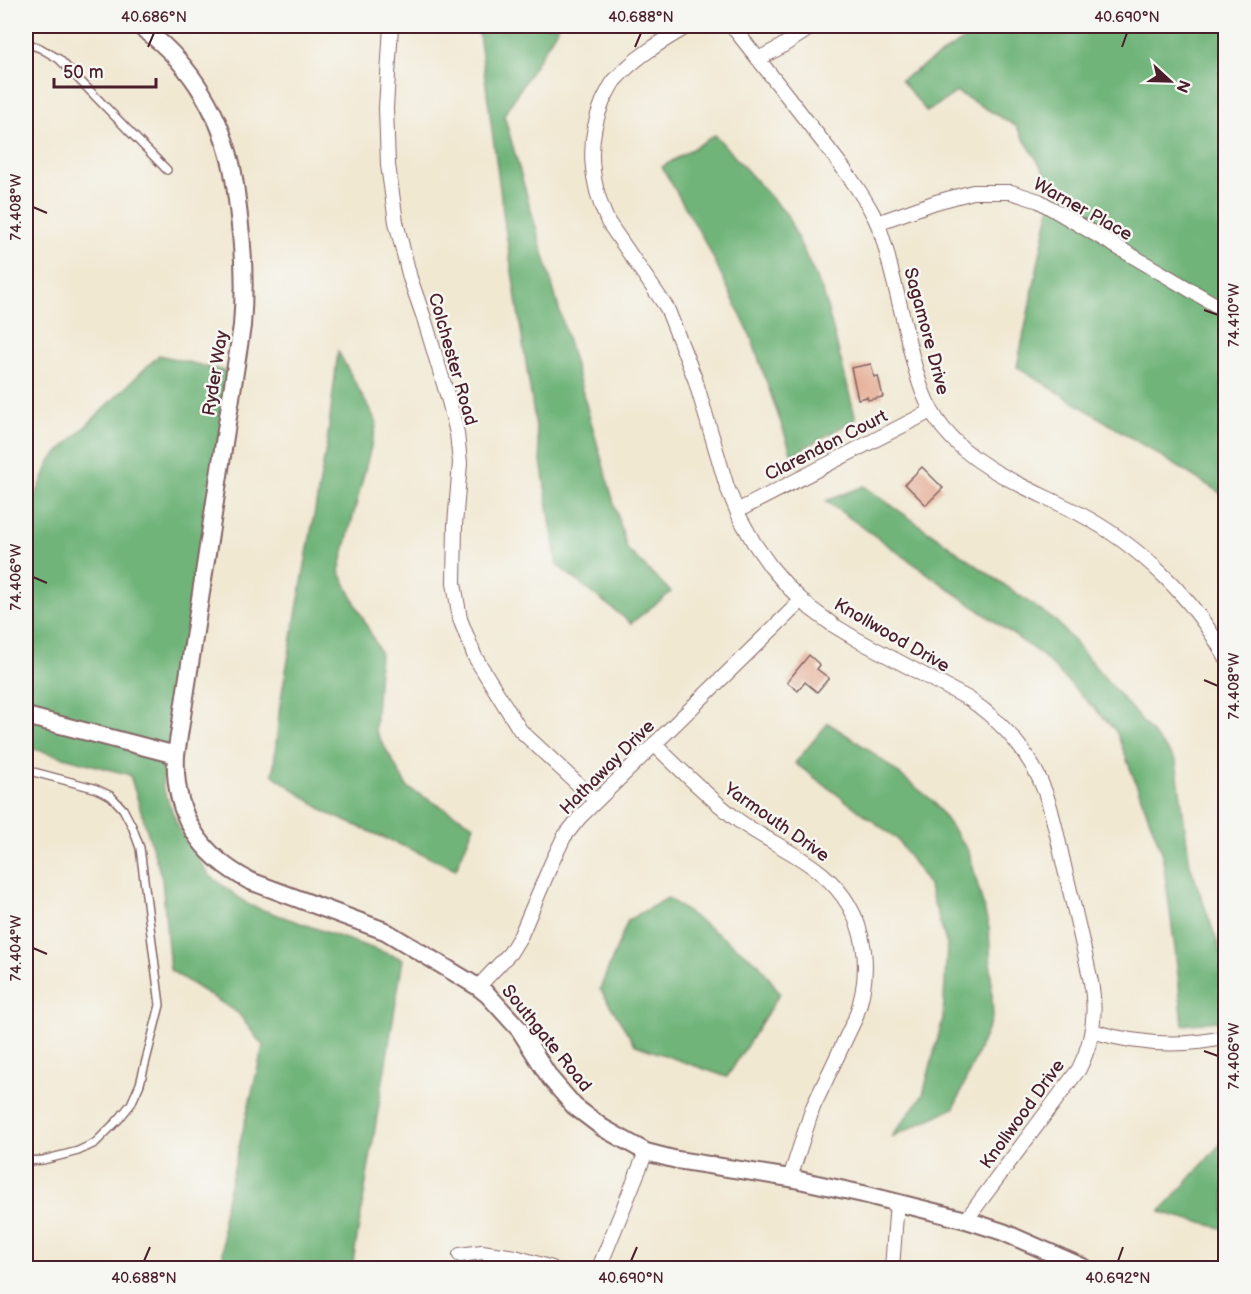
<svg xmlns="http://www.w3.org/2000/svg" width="1251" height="1294" font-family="'Balsamiq Sans',sans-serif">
<rect width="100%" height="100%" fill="#f6f6f2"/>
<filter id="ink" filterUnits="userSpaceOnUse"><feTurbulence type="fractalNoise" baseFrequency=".0167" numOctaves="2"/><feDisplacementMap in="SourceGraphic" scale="12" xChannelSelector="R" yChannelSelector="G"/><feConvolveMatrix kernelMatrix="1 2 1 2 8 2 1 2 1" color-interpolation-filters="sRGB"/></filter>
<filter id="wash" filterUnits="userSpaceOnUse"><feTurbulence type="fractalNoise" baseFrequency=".008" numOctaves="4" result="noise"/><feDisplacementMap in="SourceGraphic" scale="24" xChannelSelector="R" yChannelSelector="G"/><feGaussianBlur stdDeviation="1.35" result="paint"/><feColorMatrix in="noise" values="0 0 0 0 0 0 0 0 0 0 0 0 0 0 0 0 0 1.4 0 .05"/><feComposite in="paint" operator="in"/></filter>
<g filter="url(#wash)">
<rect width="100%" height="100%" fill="#f1e8d2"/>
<!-- forest -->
<path fill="#6fb479" stroke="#5c6a52" stroke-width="1.5" d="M 478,26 L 559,26 L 504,115 L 627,549 L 671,592 L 631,623 L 557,565 L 505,226 Z
M 985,26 L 1225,26 L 1225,496 L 1017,367 L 1054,187 L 1016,126 L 957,92 L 927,112 L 901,80 Z
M 715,135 L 787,215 L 824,295 L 856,419 L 792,455 L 751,337 L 708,247 L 662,167 Z
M 338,351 L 377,423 L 339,571 L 380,652 L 375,730 L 408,788 L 474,825 L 456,869 L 327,813 L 273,775 L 280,704 L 327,443 Z
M 159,355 L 233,373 L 162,785 L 181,834 L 209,875 L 249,905 L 403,959 L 352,1268 L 223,1268 L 223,1214 L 263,1046 L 238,1013 L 170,970 L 162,879 L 130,775 L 26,747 L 26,520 L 50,461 Z
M 864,486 L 1057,622 L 1176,761 L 1190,865 L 1225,964 L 1225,1020 L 1183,1025 L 1176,956 L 1162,852 L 1116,731 L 1043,656 L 826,501 Z
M 828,723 L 868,749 L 933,801 L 969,852 L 989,928 L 993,1016 L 954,1108 L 891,1137 L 923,1095 L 943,1018 L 947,945 L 928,884 L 897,839 L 795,763 Z
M 668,898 L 758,963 L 780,993 L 727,1077 L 635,1045 L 600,989 L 628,920 Z
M 1225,1139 L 1225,1229 L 1160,1212 Z"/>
<g id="blocks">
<!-- building -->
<path fill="#e6af98" d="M 871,364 L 874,377 L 878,376 L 883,397 L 868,400 L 867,397 L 858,399 L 851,368 Z
M 922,467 L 943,488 L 926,505 L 905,484 Z
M 809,655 L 820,665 L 817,669 L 829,678 L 817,692 L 805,682 L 798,691 L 787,682 Z"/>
</g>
</g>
<g filter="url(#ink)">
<use href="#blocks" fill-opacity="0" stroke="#846565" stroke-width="1.5"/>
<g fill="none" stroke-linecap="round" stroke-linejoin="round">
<!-- service casing -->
<g stroke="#846565" stroke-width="10">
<path id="service" d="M 26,43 L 40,48 L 59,59 L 167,170
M 26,202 L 29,204
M 26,770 L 94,788 L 111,796 L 123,809 L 132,826 L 140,848 L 160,1005 L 140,1084 L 131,1104 L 119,1119 L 95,1143 L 78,1151 L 63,1155 L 43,1160 L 26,1161"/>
</g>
<!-- minor casing -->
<g stroke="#846565" stroke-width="16">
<path id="minor" d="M 391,26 L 386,108 L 388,165 L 396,222 L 410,278 L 424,318 L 449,401 L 457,433 L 460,463 L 455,525 L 454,583 L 460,619 L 475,657 L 520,730 L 596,801
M 688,26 C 662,41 634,58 614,81 C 610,87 606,95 603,101 C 586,141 590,183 608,222 L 667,308 L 695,379 L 727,487 L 740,518 L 754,543 L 771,567 L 789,588 L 810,608 L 833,625 L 858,640 L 969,699 C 1008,726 1037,761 1050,807 C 1056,828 1060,849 1065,870 C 1074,907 1083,945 1091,982 C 1097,1013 1093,1041 1079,1069 L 966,1220
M 732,26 C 760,61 788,97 816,133 C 837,160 859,187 875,218 C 883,234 887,253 891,270 C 897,293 903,317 908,340 C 916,372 922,402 943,428 C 977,471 1032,489 1080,514 C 1140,546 1194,598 1226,658
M 758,59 L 779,48 L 813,26
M 877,223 L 936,202 L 973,192 L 1011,192 L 1039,201 L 1226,311
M 737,511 L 931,411
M 654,744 C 682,771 709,798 739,821 C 763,838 790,850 813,867 C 864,903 876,962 855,1019 L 813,1107 L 790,1178
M 478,987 L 510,953 L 521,935 L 552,862 L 564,837 L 580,817 L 802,600
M 1092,1031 C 1135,1044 1182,1048 1226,1037
M 460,1255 L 482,1252 L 515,1257 L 552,1268
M 599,1268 L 646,1152
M 892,1268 L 897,1202"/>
</g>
<!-- tertiary casing -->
<g stroke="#846565" stroke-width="20">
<path id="tertiary" d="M 139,26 C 186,57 218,109 231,163 C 235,180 237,199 239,217 C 244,254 245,289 242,326 L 176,755 C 173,813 199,855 250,881 L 385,931 L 478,987 L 488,995 L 519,1029 L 550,1078 L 574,1106 L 603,1128 L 646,1152 L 677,1160 L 790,1178 L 863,1194 L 966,1220 L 1003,1232 L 1085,1268
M 26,716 L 176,755"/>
</g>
<!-- service -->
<use href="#service" stroke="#fff" stroke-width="7"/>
<!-- minor -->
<use href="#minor" stroke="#fff" stroke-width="14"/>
<!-- tertiary -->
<use href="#tertiary" stroke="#fff" stroke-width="16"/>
</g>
</g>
<!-- ticks -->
<path fill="none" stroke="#4a1f2b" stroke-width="2" d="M 148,47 L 154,33M 635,47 L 641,33M 1122,47 L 1127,33M 33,207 L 47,213M 1204,310 L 1218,315M 33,577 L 47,583M 1204,680 L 1218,686M 33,948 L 47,954M 1204,1051 L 1218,1056M 144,1261 L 150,1247M 631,1261 L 637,1247M 1118,1261 L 1123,1247"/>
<g text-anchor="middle" stroke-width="5" stroke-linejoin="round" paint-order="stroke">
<!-- street labels -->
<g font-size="18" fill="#4a1f2b" stroke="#f6f6f2">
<text transform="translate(1083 209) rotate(29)" y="6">Warner Place</text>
<text transform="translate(927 331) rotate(75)" y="6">Sagamore Drive</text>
<text transform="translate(453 359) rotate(74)" y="6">Colchester Road</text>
<text transform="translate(215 373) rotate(-81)" y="6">Ryder Way</text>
<text transform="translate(826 445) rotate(-27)" y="6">Clarendon Court</text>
<text transform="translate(892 635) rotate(30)" y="6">Knollwood Drive</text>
<text transform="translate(607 767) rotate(-45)" y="6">Hathaway Drive</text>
<text transform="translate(777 822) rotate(35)" y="6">Yarmouth Drive</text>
<text transform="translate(547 1038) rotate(51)" y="6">Southgate Road</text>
<text transform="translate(1022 1114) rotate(-54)" y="6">Knollwood Drive</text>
</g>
</g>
<!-- margin -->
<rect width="1251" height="1294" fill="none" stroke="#f6f6f2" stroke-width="66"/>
<!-- north arrow -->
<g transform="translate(1170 81) rotate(112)" stroke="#f6f6f2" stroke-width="4.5" paint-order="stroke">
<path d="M0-4.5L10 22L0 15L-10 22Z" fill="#4a1f2b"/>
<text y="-9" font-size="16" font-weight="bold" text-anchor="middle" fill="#4a1f2b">N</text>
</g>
<!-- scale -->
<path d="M54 78v9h102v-9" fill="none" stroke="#4a1f2b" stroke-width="3"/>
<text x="63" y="78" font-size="18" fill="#4a1f2b" stroke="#f6f6f2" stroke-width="4.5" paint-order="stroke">50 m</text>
<rect x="33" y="33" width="1185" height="1228" fill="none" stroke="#4a1f2b" stroke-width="2"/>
<g font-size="15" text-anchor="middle" fill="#4a1f2b">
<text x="154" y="22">40.686°N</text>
<text x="641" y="22">40.688°N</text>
<text x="1127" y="22">40.690°N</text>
<text transform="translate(16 207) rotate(-90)" y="5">74.408°W</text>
<text transform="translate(1234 315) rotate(-90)" y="5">74.410°W</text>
<text transform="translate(16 577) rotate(-90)" y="5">74.406°W</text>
<text transform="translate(1234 686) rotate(-90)" y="5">74.408°W</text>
<text transform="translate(16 948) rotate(-90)" y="5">74.404°W</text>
<text transform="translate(1234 1056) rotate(-90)" y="5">74.406°W</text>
<text x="144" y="1283">40.688°N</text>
<text x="631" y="1283">40.690°N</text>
<text x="1118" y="1283">40.692°N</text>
</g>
</svg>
